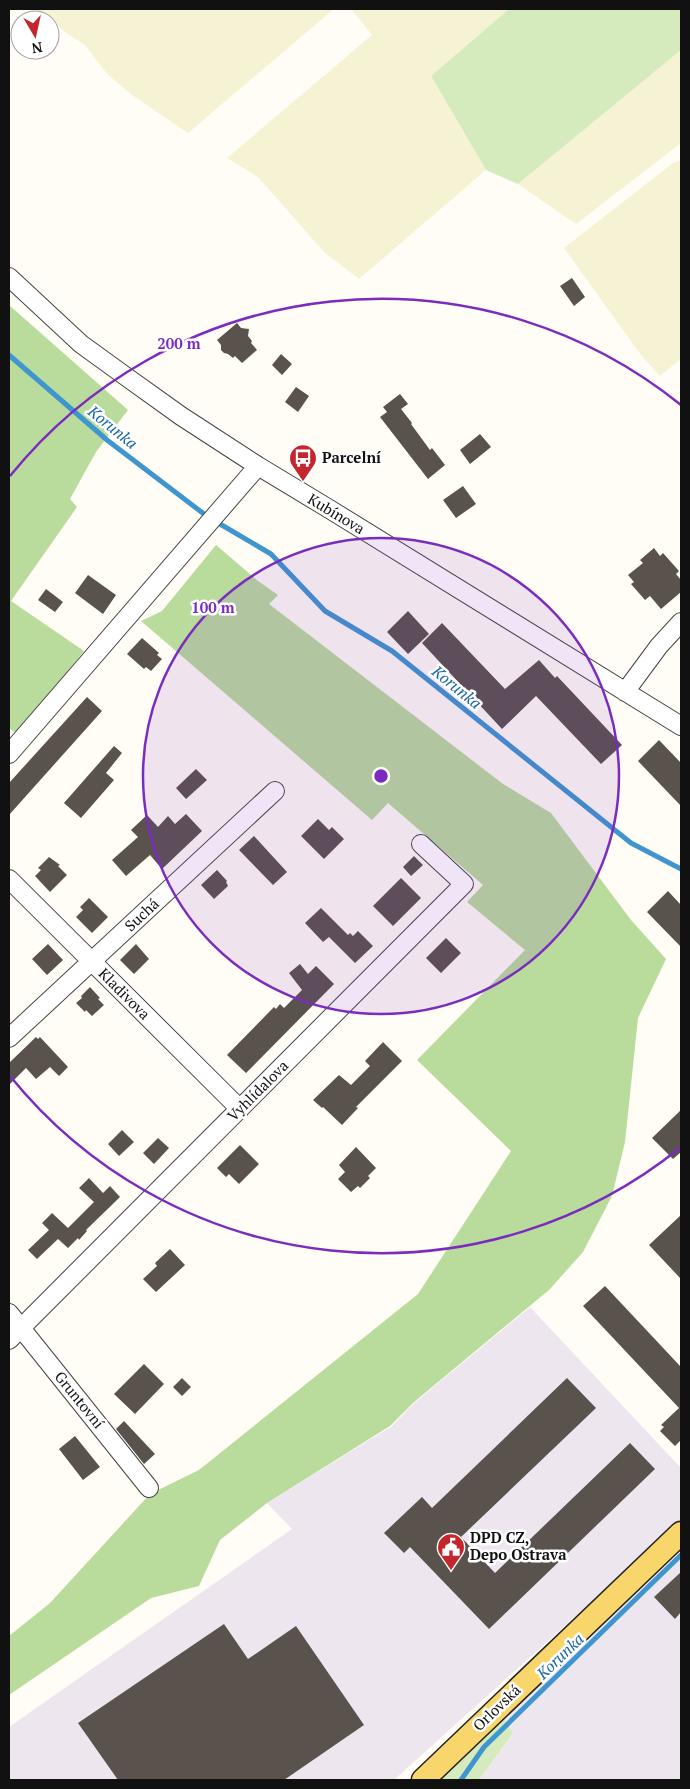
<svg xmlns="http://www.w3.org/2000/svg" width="690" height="1789" font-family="'PT Serif',serif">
<rect width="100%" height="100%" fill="#fffdf5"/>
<!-- industrial -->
<path fill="#eee6ef" d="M 530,1307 L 681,1468 L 681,1521 L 394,1780 L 9,1780 L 9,1727 L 292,1529 L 267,1503 L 392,1426 L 414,1403 Z
M 681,1552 L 681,1780 L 479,1780 L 513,1733 L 502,1715 Z"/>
<!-- farmland -->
<path fill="#f6f3d4" d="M 35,9 L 334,9 L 188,133 L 132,95 L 107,74 L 85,45 L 68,34 Z
M 351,9 L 509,9 L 431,76 L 486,170 L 359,279 L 324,252 L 258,177 L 227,158 L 372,35 Z
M 681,50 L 681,143 L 576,224 L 518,184 Z
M 681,160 L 681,359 L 660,376 L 641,355 L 564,248 L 673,163 Z"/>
<!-- green -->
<path fill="#d5ebbd" d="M 509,9 L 681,9 L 681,50 L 518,184 L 486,170 L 431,76 Z
M 502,1715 L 513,1733 L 479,1780 L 439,1780 Z"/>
<!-- forest -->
<path fill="#b9dc9c" d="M 9,305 L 128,410 L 96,452 L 70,499 L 77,507 L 11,601 L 84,651 L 17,734 L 9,728 Z
M 216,545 L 258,581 L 278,595 L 269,604 L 503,784 L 551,813 L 631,920 L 666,959 L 638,1018 L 625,1142 L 612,1196 L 583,1252 L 549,1290 L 414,1402 L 390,1426 L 267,1503 L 220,1540 L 199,1586 L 151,1598 L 9,1695 L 9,1636 L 50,1603 L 150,1494 L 199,1470 L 418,1294 L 511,1151 L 417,1060 L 525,950 L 467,902 L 483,885 L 388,803 L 372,820 L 141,621 L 162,611 Z"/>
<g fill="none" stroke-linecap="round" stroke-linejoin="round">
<!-- stream -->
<path stroke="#3f96cf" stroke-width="5" d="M 9,355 L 107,440 L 204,514
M 220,524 L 271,554 L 325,611 L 392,651 L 631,843 L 681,869
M 461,1780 L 484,1747 L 681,1555"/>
</g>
<!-- building -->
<path fill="#5a524d" d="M 572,278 L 585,297 L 574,306 L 560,286 Z
M 237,323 L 241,328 L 249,329 L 248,336 L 252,341 L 251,343 L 257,350 L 242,363 L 235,356 L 233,358 L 228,354 L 224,353 L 221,350 L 221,345 L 217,340 Z
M 281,354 L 292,364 L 282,375 L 272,365 Z
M 296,387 L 309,396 L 298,412 L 285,402 Z
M 400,394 L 408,404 L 401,409 L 412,423 L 411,424 L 430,450 L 432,448 L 445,465 L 428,479 L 380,417 L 387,412 L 383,407 Z
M 480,434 L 491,447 L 470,464 L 460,450 Z
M 463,486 L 476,504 L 456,518 L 443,500 Z
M 654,548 L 660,556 L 663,553 L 679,571 L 676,574 L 681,580 L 681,592 L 661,609 L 650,596 L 645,600 L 631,584 L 634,582 L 628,575 L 643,563 L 640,560 Z
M 88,575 L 116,595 L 103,614 L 75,593 Z
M 46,589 L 63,602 L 55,612 L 38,600 Z
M 408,611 L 429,634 L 408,654 L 387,632 Z
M 442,623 L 505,689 L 539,660 L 555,678 L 557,676 L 622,745 L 601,764 L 536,696 L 502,729 L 422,643 Z
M 142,638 L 159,653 L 157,655 L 162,659 L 151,671 L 146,667 L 144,669 L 127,654 Z
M 87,697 L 102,711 L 9,815 L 9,783 Z
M 659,740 L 681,763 L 681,806 L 638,761 Z
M 114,746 L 122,753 L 106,773 L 114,780 L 81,818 L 64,803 Z
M 196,769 L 207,780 L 186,799 L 176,788 Z
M 186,814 L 202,831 L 162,869 L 150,855 L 126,876 L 112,860 L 138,837 L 131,830 L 147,815 L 158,827 L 168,816 L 175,824 Z
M 318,819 L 329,830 L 332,827 L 344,839 L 324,859 L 301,836 Z
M 254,836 L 287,872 L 273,885 L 239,850 Z
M 414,856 L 423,865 L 411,876 L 403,867 Z
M 49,857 L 60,865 L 58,866 L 67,875 L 50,892 L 35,876 L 41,870 L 38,868 Z
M 217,870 L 227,881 L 226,882 L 228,886 L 214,899 L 201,885 Z
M 401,878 L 421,898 L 393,926 L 373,906 Z
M 668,891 L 681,905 L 681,947 L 647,912 Z
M 89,898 L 108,917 L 92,933 L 76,917 L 83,910 L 80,907 Z
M 321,908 L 348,935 L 350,933 L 353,936 L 358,931 L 373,946 L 355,963 L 329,937 L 323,942 L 305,923 Z
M 446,938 L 461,953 L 441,973 L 426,958 Z
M 48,944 L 63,960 L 47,975 L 32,959 Z
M 136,944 L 149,959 L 134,974 L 120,960 Z
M 300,964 L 308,974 L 316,966 L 334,984 L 246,1073 L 227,1055 L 274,1007 L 276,1009 L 280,1004 L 284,1008 L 302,990 L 289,973 Z
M 90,987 L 100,998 L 98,999 L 104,1005 L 92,1016 L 86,1010 L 85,1012 L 76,1003 L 82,998 L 81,996 Z
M 36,1037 L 38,1039 L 40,1037 L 68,1067 L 59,1076 L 50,1067 L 36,1079 L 26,1068 L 9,1085 L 9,1063 Z
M 383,1042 L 402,1061 L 356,1107 L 358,1108 L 342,1125 L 323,1107 L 322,1108 L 313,1100 L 339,1075 L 351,1085 L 370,1066 L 365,1061 Z
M 681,1110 L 681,1152 L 673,1159 L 652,1138 Z
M 122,1130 L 134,1142 L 119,1156 L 108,1144 Z
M 158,1138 L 169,1148 L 154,1164 L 143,1153 Z
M 240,1145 L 259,1164 L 239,1184 L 229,1174 L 226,1177 L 217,1168 Z
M 356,1147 L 376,1168 L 368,1176 L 370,1178 L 360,1188 L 358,1186 L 351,1192 L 338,1179 L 345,1172 L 339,1165 Z
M 89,1178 L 103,1193 L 110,1186 L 120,1197 L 86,1230 L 87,1231 L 79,1240 L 78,1238 L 68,1248 L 58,1239 L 37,1259 L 28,1250 L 49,1230 L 42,1223 L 52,1213 L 68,1228 L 94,1202 L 79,1188 Z
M 681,1215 L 681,1279 L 649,1245 Z
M 170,1249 L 185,1265 L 156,1292 L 143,1279 L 157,1266 L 155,1263 Z
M 605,1286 L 681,1367 L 681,1440 L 675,1446 L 660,1431 L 664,1427 L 661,1425 L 679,1408 L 583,1306 Z
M 144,1364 L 164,1384 L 135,1414 L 114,1394 Z
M 182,1378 L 191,1387 L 182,1396 L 173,1387 Z
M 567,1378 L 596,1408 L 461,1537 L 495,1573 L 630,1443 L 655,1469 L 489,1629 L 410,1547 L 404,1553 L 384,1533 L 422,1497 L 432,1508 Z
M 124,1421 L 155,1454 L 144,1464 L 116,1429 Z
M 75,1436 L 100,1467 L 83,1480 L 59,1449 Z
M 681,1572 L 681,1612 L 675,1619 L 654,1597 Z
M 224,1624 L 248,1659 L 296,1626 L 364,1725 L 284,1780 L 118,1780 L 78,1723 Z"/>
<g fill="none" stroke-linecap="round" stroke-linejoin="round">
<!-- minor casing -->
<g stroke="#444" stroke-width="20">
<path id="minor" d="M 9,277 L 81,344 L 128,378 L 181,416 L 258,466 L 326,507 L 681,726
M 625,692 L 659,646 L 681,622
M 9,754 L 258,466
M 9,879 L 240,1109
M 9,1038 L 275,791
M 9,1313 L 149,1488
M 9,1340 L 464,884 L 421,844"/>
</g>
<!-- major casing -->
<g stroke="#222" stroke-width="25">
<path id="major" d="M 423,1780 L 681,1533"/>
</g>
<!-- minor -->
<use href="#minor" stroke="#fff" stroke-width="18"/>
<!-- major -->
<use href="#major" stroke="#f9d66b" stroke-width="22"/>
</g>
<!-- distance rings -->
<circle cx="381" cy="776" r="238" fill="#7b2cbf" fill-opacity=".12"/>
<g fill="none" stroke="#7b2cbf" stroke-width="2.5">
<circle cx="381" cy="776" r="238"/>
<path d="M681 1147A477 477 0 0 1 10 1076M10 476A477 477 0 0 1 681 405"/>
</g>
<!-- icons -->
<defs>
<g id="bus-pin" transform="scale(1.4375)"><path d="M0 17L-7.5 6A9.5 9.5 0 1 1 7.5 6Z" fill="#c4262e" stroke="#fff"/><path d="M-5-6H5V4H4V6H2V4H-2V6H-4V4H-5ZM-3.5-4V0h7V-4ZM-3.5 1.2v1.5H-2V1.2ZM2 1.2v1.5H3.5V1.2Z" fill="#fff"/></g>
<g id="civic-pin" transform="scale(1.4375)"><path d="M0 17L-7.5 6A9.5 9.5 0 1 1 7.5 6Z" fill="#c4262e" stroke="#fff"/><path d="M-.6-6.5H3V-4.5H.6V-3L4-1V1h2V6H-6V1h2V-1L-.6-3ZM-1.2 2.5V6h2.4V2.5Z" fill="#fff"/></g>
</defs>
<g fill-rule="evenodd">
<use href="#bus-pin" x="303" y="458"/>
<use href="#civic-pin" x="451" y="1547"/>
</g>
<g text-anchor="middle" stroke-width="5" stroke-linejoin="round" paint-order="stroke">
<!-- poi labels -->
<g font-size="15" font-weight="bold" fill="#111" stroke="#fff" text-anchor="start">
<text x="322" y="463">Parcelní</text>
<text x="470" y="1543">DPD CZ,<tspan x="470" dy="17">Depo Ostrava</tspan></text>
</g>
<!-- street labels -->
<g font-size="15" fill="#111" stroke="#fff">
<text transform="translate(336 514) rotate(31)" y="5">Kubínova</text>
<text transform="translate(142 915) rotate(-43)" y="5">Suchá</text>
<text transform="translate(124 994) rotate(45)" y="5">Kladivova</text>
<text transform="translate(258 1091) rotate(-45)" y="5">Vyhlídalova</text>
<text transform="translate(79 1400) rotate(51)" y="5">Gruntovní</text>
<text transform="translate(497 1708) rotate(-44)" y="5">Orlovská</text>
</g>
<!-- water labels -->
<g font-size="16" font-style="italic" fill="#1768a6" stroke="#fff">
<text transform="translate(113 427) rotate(39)" y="6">Korunka</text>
<text transform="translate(457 687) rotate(39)" y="6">Korunka</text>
<text transform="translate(560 1656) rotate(-44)" y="6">Korunka</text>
</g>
</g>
<circle cx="381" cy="776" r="8" fill="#7b2cbf" stroke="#fff" stroke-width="2.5"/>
<g font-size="15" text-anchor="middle" font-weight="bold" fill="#7b2cbf" stroke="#fff" stroke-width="5" stroke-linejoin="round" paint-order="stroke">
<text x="179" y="349">200 m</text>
<text x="213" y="613">100 m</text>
</g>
<!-- border -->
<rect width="690" height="1789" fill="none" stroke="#111111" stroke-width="20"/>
<!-- north arrow -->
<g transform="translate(35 35) rotate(171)"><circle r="24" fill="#ffffff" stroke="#a0a0a0"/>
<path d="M0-4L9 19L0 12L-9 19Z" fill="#c4262e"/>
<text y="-8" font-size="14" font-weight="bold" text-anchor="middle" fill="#111111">N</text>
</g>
</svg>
